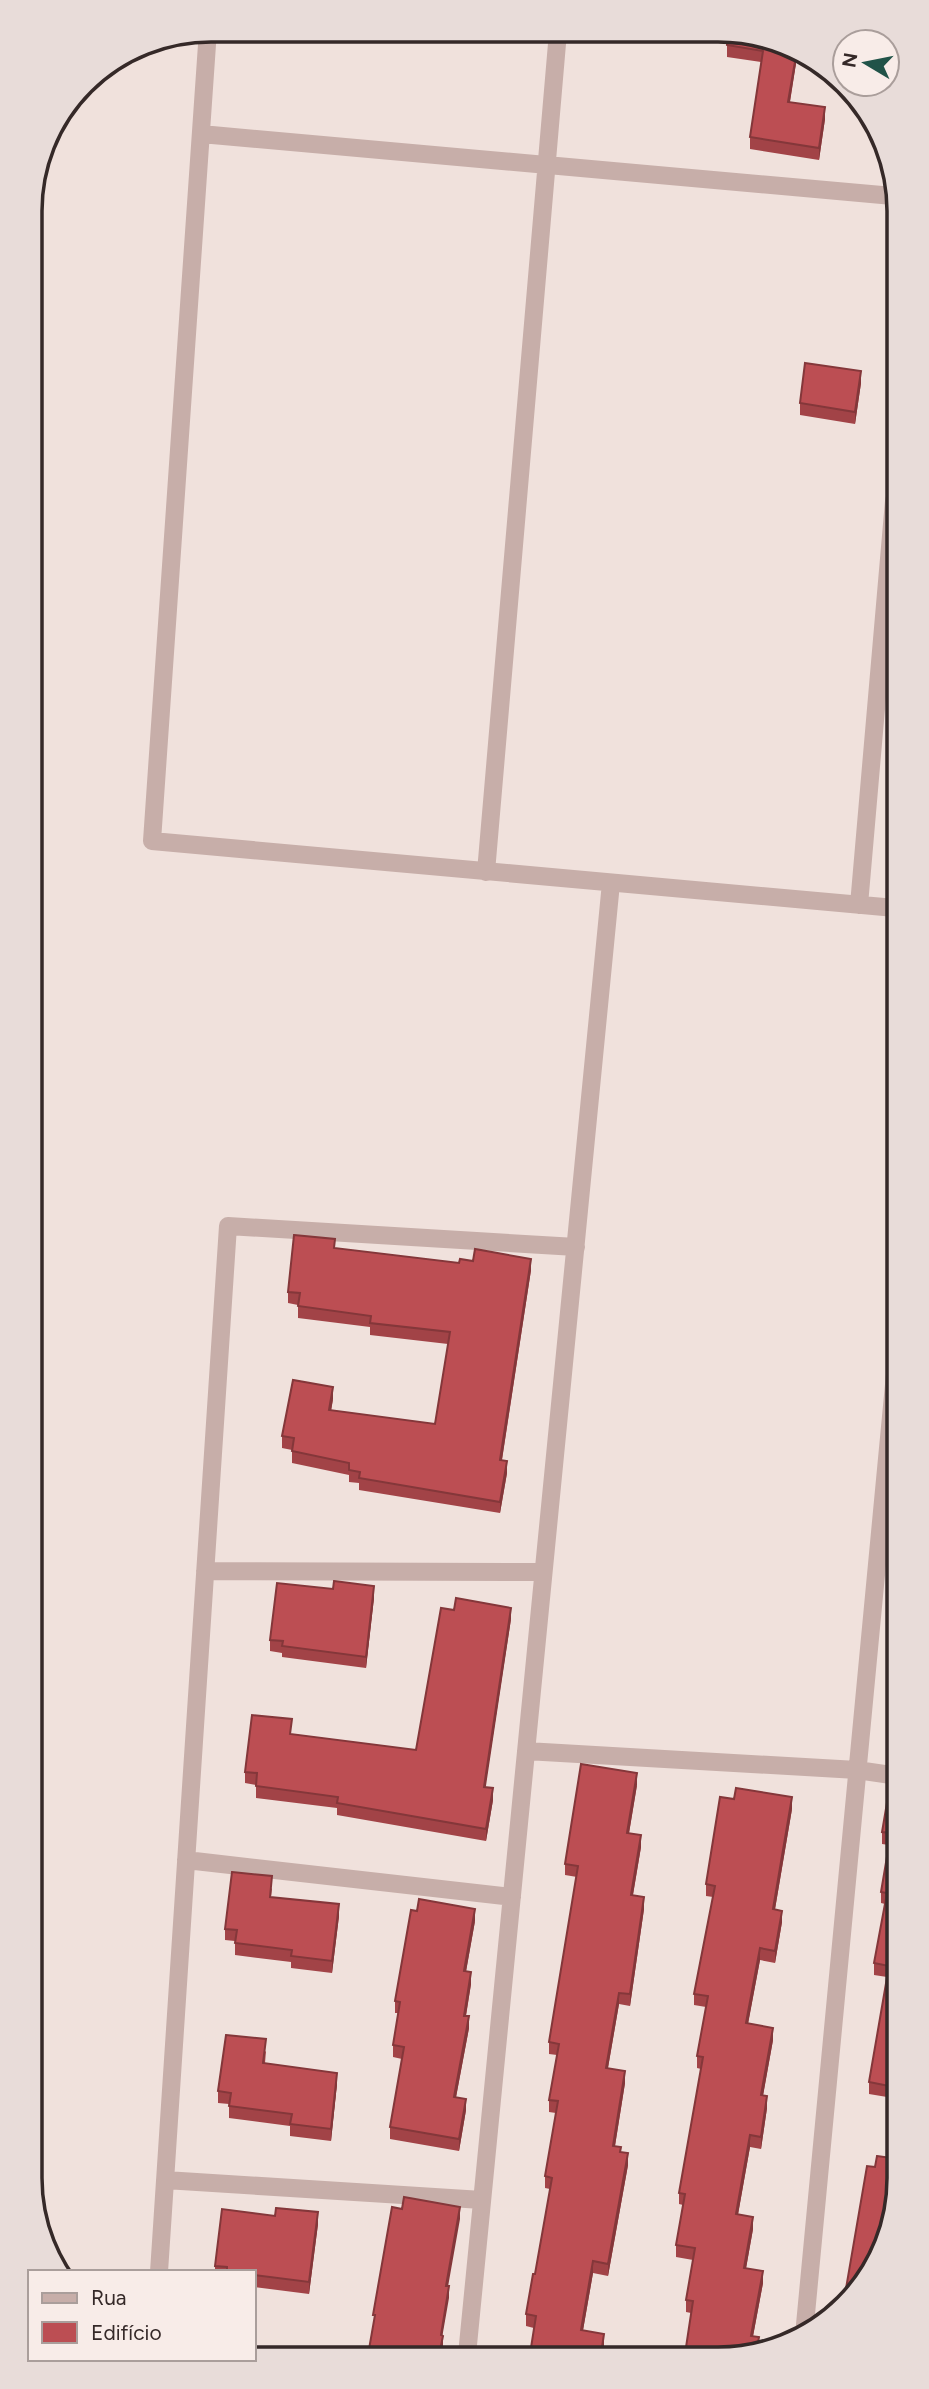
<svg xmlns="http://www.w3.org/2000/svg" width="929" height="2389" font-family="Figtree,sans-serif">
<rect width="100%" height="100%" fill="#f0e1dc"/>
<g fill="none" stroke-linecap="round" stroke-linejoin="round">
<!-- minor -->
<path stroke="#c7aea9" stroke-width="18" d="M 208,30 L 152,841 L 895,908
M 201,134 L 893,196
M 486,872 L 558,32
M 859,905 L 894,501
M 205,1571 L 543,1572
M 526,1751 L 857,1770 L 898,1776
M 186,1860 L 512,1897
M 165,2180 L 482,2200
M 159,2272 L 228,1226 L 576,1247
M 804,2335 L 897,1353
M 467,2355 L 611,883"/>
</g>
<!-- wall -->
<path fill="#a24347" d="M 753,33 L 797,57 L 790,102 L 825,119 L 819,160 L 750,149 L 750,137 L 761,62 L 727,57 L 727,45 Z
M 861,383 L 855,424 L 800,415 L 800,403 Z
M 335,1248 L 459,1263 L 531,1270 L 502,1460 L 507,1473 L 500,1513 L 359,1490 L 359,1483 L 349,1482 L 349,1475 L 292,1463 L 292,1450 L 282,1448 L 282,1436 L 333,1399 L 331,1411 L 435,1424 L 448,1344 L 370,1335 L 370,1327 L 298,1318 L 298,1305 L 288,1303 L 288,1292 Z
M 374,1598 L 366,1668 L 282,1657 L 282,1653 L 270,1651 L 270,1640 Z
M 511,1619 L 485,1787 L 493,1800 L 486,1841 L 337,1815 L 337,1808 L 256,1798 L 256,1785 L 245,1783 L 245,1772 L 292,1734 L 416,1750 Z
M 637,1785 L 629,1833 L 641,1847 L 633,1895 L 644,1909 L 630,2006 L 619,2004 L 608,2068 L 625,2083 L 615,2146 L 621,2152 L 628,2165 L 608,2276 L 593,2273 L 583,2330 L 604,2346 L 526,2326 L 526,2314 L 535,2274 L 550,2189 L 545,2188 L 545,2176 L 556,2113 L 549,2112 L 549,2100 L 557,2055 L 549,2054 L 549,2042 L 577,1877 L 565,1875 L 565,1864 Z
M 898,1793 L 899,2099 L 869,2094 L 869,2082 L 887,1977 L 874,1975 L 874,1963 L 885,1904 L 881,1903 L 881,1892 L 889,1845 L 882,1844 L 882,1832 Z
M 792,1809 L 775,1909 L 782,1922 L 775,1963 L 760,1960 L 748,2023 L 773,2040 L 763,2095 L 767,2108 L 761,2149 L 750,2147 L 738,2214 L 753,2229 L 746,2268 L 763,2283 L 753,2336 L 759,2349 L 691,2313 L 686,2312 L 686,2300 L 693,2260 L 676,2257 L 676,2245 L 683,2205 L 679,2204 L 679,2193 L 701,2069 L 697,2068 L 697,2056 L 706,2007 L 694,2005 L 694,1994 L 713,1897 L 706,1896 L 706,1884 Z
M 272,1888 L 271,1897 L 339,1916 L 332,1973 L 291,1968 L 291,1962 L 235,1955 L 235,1941 L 225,1940 L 225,1929 Z
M 475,1921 L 466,1971 L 471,1984 L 466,2016 L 469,2028 L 456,2097 L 466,2110 L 459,2151 L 390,2139 L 390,2127 L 402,2059 L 393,2057 L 393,2045 L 398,2013 L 395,2013 L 395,2001 Z
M 266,2051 L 265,2063 L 337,2084 L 331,2141 L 290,2136 L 290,2126 L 229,2118 L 229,2104 L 218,2103 L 218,2091 Z
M 275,2216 L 318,2224 L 309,2294 L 254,2287 L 254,2272 L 215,2272 L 215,2266 Z"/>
<!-- shaded-wall -->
<path fill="#84373a" d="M 796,56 L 797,57 L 788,113 L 788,102 Z
M 825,107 L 825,119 L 819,160 L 819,148 Z
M 861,371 L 861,383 L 855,424 L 855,412 Z
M 531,1259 L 531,1270 L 500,1472 L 500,1460 Z
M 333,1387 L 333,1399 L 329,1422 L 329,1410 Z
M 507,1461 L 507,1473 L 500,1513 L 500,1502 Z
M 374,1586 L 374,1598 L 366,1668 L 366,1657 Z
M 511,1608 L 511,1619 L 484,1799 L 484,1787 Z
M 637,1773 L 637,1785 L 627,1845 L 627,1833 Z
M 493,1788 L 493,1800 L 486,1841 L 486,1829 Z
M 792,1797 L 792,1809 L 773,1921 L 773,1909 Z
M 641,1835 L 641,1847 L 631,1906 L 631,1895 Z
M 644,1897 L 644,1909 L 630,2006 L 630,1994 Z
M 339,1904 L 339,1916 L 332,1973 L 332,1961 Z
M 475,1909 L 475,1921 L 464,1983 L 464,1971 Z
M 782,1911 L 782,1922 L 775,1963 L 775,1951 Z
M 760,1948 L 760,1960 L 746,2035 L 746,2023 Z
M 471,1972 L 471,1984 L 464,2027 L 464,2016 Z
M 619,1993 L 619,2004 L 606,2079 L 606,2068 Z
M 469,2016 L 469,2028 L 454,2108 L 454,2097 Z
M 773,2028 L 773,2040 L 761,2107 L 761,2095 Z
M 625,2071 L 625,2083 L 613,2158 L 613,2146 Z
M 337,2073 L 337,2084 L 331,2141 L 331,2129 Z
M 767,2096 L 767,2108 L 761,2149 L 761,2137 Z
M 466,2099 L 466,2110 L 459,2151 L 459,2139 Z
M 750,2135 L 750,2147 L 736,2226 L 736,2214 Z
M 628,2153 L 628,2165 L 608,2276 L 608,2264 Z
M 460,2207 L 460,2219 L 446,2298 L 446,2286 Z
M 318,2212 L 318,2224 L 309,2294 L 309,2282 Z
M 753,2217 L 753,2229 L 744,2280 L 744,2268 Z
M 593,2261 L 593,2273 L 581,2342 L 581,2330 Z
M 763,2271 L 763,2283 L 751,2347 L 751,2336 Z
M 449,2286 L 449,2298 L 442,2338 L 443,2336 L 443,2347 L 441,2355 L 439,2355 L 441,2335 Z
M 604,2334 L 604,2346 L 603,2354 L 601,2354 Z"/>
<!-- building -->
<path fill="#bc4e53" stroke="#84373a" stroke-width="2" d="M 728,33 L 753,33 L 796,56 L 788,102 L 825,107 L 819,148 L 750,137 L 763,51 L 727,45 Z
M 805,363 L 861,371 L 855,412 L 800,403 Z
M 294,1235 L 335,1239 L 334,1248 L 459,1263 L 460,1259 L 473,1261 L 475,1249 L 531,1259 L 500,1460 L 507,1461 L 500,1502 L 359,1478 L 360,1472 L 349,1470 L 349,1463 L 292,1451 L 294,1438 L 282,1436 L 293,1380 L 333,1387 L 329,1410 L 435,1424 L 450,1332 L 370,1323 L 371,1316 L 298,1306 L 300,1293 L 288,1292 Z
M 334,1581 L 374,1586 L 366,1657 L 282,1646 L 283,1641 L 270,1640 L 277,1583 L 333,1589 Z
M 456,1598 L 511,1608 L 484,1787 L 493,1788 L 486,1829 L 337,1803 L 338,1797 L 256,1786 L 257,1773 L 245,1772 L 252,1715 L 292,1719 L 290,1734 L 416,1750 L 441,1608 L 454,1610 Z
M 581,1764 L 637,1773 L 627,1833 L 641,1835 L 631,1895 L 644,1897 L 630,1994 L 619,1993 L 606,2068 L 625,2071 L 613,2146 L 621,2147 L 620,2152 L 628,2153 L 608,2264 L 593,2261 L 581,2330 L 604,2334 L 601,2354 L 530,2354 L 536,2316 L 526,2314 L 533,2274 L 535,2274 L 552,2178 L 545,2176 L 558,2101 L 549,2100 L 559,2044 L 549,2042 L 578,1866 L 565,1864 Z
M 736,1788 L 792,1797 L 773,1909 L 782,1911 L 775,1951 L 760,1948 L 746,2023 L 773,2028 L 761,2095 L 767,2096 L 761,2137 L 750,2135 L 736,2214 L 753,2217 L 744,2268 L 763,2271 L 751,2336 L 759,2337 L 756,2353 L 685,2354 L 693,2301 L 686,2300 L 695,2248 L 676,2245 L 685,2194 L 679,2193 L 703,2057 L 697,2056 L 708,1996 L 694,1994 L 715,1886 L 706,1884 L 720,1797 L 734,1799 Z
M 889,1791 L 898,1793 L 899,2088 L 869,2082 L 889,1966 L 874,1963 L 887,1893 L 881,1892 L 891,1833 L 882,1832 Z
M 232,1872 L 272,1876 L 270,1897 L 339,1904 L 332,1961 L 291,1956 L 292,1950 L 235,1943 L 237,1930 L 225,1929 Z
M 419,1899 L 475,1909 L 464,1971 L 471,1972 L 464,2016 L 469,2016 L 454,2097 L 466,2099 L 459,2139 L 390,2127 L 404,2047 L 393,2045 L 400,2002 L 395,2001 L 411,1910 L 417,1911 Z
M 226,2035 L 266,2039 L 263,2063 L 337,2073 L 331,2129 L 290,2124 L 292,2114 L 229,2106 L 231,2093 L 218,2091 Z
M 877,2156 L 899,2159 L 899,2189 L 862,2289 L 843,2306 L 867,2166 L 875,2167 Z
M 404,2197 L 460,2207 L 446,2286 L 449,2286 L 441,2335 L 443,2336 L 439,2355 L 368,2355 L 375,2315 L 373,2315 L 392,2207 L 402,2209 Z
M 276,2208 L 318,2212 L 309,2282 L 254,2275 L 254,2272 L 227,2272 L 227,2267 L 215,2266 L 222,2209 L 275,2216 Z"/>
<!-- crop -->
<path d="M0 0H929V2389H0ZM211 42H718A169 169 0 0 1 887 211V2178A169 169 0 0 1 718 2347H211A169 169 0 0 1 42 2178V211A169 169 0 0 1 211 42Z" fill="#e8dcd9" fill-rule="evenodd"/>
<path fill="none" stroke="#352928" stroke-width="3.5" d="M211 42H718A169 169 0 0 1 887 211V2178A169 169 0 0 1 718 2347H211A169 169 0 0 1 42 2178V211A169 169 0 0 1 211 42Z"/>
<!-- legend -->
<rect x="28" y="2270" width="228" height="91" fill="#f8ece8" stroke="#aa9e9b" stroke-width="2"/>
<rect x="42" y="2293" width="35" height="10" fill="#c7aea9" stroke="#aa9e9b" stroke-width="2"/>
<text x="91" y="2305" font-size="21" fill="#352928">Rua</text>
<rect x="42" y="2322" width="35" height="21" fill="#bc4e53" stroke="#aa9e9b" stroke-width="2"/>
<text x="91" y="2340" font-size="21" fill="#352928">Edifício</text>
<!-- north arrow -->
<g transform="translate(866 63) rotate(280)"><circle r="33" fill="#f8ece8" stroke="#aa9e9b" stroke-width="2"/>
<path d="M0-5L12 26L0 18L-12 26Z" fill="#215348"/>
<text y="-10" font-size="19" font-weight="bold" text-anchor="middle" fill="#352928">N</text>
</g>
</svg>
